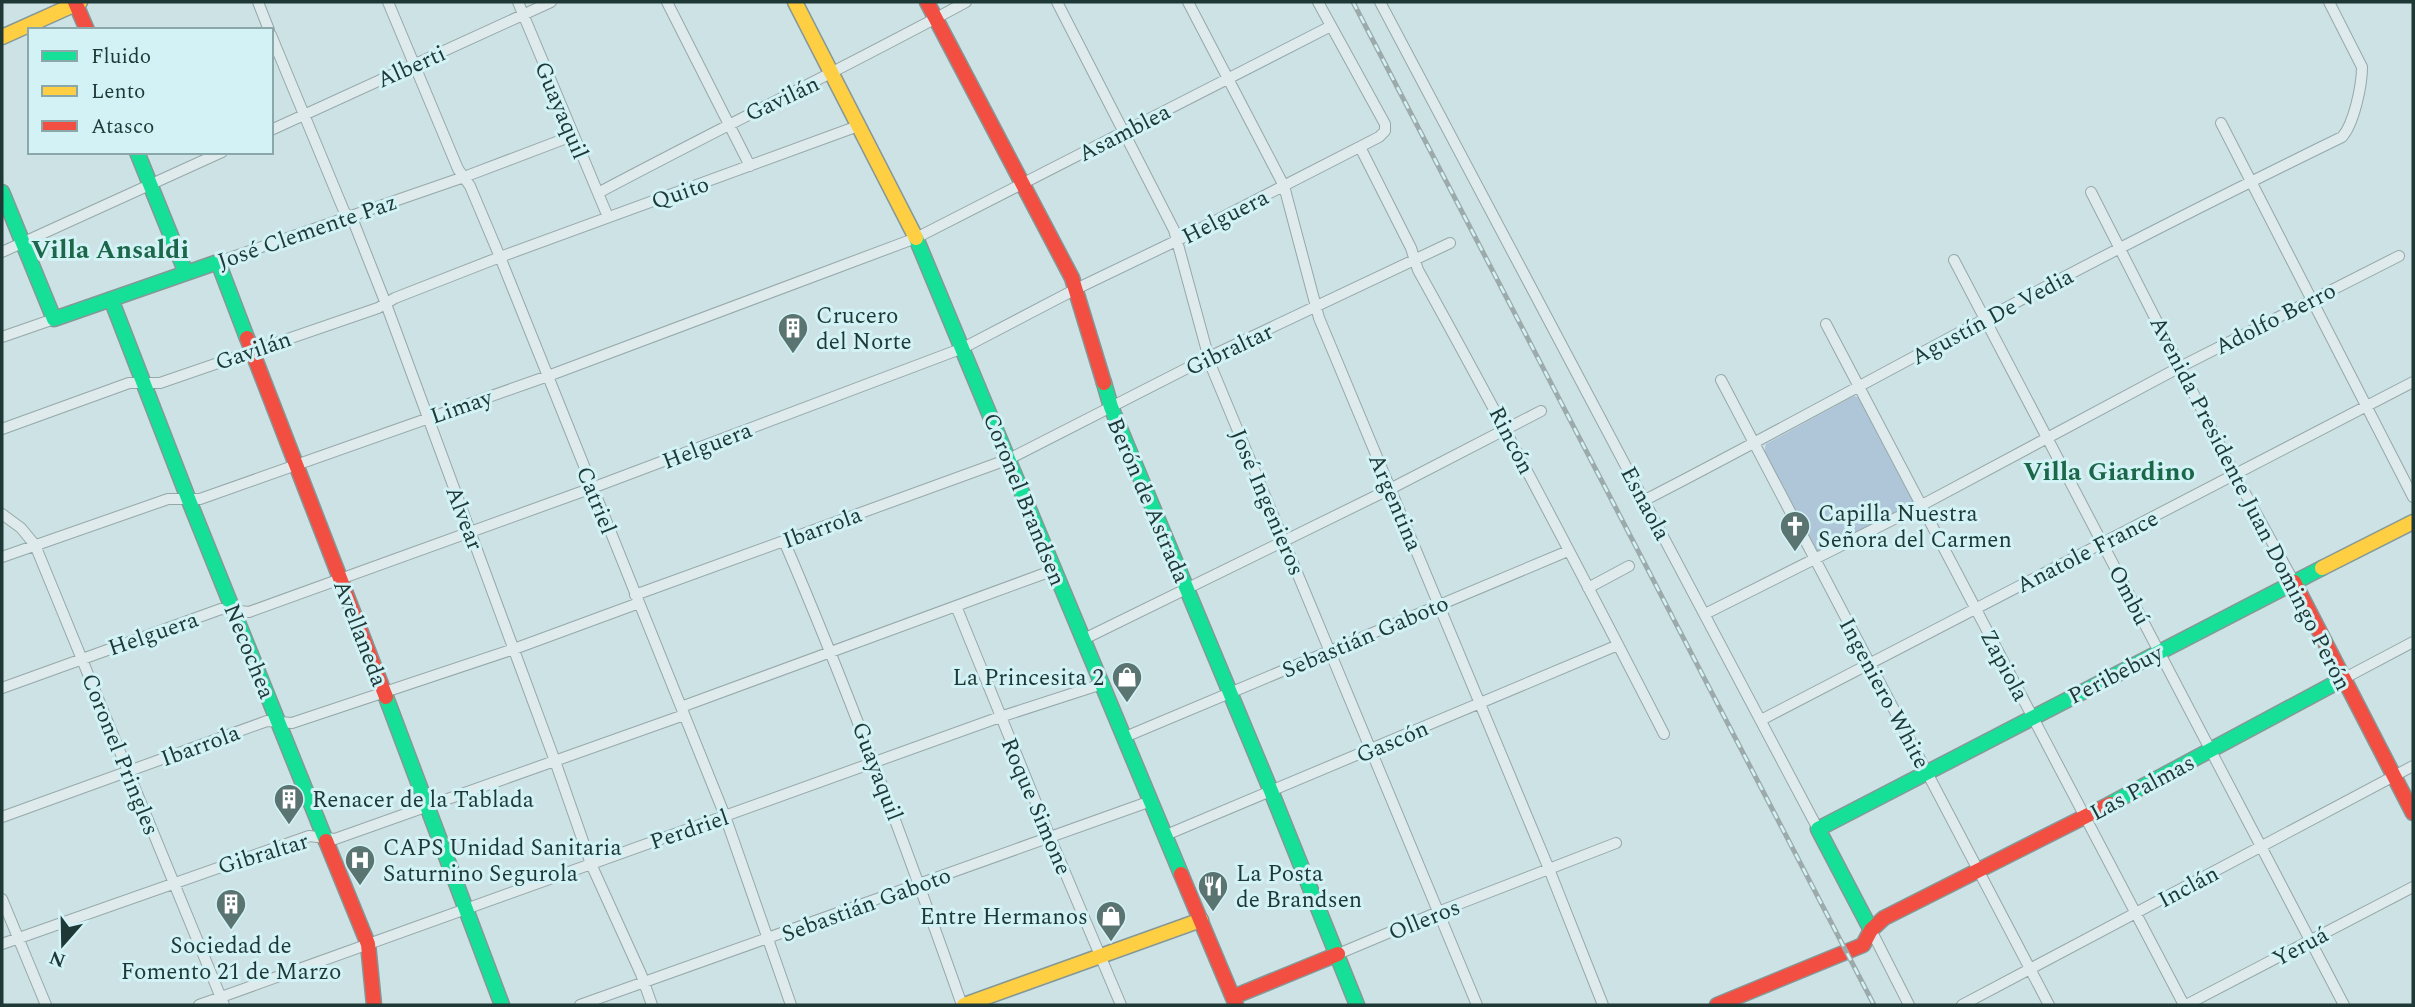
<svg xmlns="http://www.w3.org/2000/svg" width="2415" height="1007" font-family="Spectral,serif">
<rect width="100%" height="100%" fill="#cce2e4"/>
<!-- green -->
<path fill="#aec6d7" d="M 1854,396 L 1860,398 L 1913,501 L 1911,506 L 1816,553 L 1764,453 L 1766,444 Z"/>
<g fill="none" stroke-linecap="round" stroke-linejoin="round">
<!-- street casing -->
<g stroke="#96a8a9" stroke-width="12">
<path id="street" d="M 258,2 L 269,30
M 388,2 L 458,169 L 470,186 L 500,257 L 725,816 L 791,1005
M 518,2 L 608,217
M 667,2 L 750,166
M 1057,2 L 1174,230 L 1211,366 L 1477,1005
M 1188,2 L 1284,186 L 1319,318 L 1549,869 L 1603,1005
M 1380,2 L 1818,829
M 271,35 L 344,211 L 354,223 L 386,304 L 555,761 L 591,864 L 641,974 L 652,1005
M 2221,123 L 2413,497
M 271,130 L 551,2
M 1360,147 L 1411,248 L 1418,270 C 1503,423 1584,578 1664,734
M 2091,192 L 2235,475 L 2294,582
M 598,193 C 720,128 844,68 966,2
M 2,252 L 222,152
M 1954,260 L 2344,1005
M 218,262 L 464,177 L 572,136
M 1826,324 L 2184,1005
M 2,337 L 54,319
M 1721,380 L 2049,1005
M 2,429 L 129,383 L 160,383 L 378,308 L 395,298 L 500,257 L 858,126
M 1645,500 C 1760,441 1873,378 1987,318 C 2104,255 2223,195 2342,137 C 2354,124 2362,85 2362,67 L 2329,2
M 2,514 L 21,528 L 35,545 L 224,1005
M 784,541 C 850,694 907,849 962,1005
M 2,557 L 168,499 L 200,499 L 548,376 L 916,238 L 1331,26
M 1588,588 L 1629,566
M 635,595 L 1009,459 L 1209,357 L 1450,243
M 956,606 L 1050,837 L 1121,1005
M 1705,614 L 1922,505 L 2180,367 L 2399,256
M 1084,639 L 1390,489 L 1541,411
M 2343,679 L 2413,642
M 2,688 L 221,609 L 249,612 L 592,488 L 963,348 L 1076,289 L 1178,240 L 1379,137 L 1385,131 L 1385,124 L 1318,2
M 681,707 L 1054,570
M 1761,720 L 2413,382
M 1125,737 L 1568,551
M 2,817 L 267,721 L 292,723 L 514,649 L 639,603
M 1166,835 L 1618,645
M 2,899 L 46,1005
M 1871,930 L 1909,1005
M 2,944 L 309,836 L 335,839 L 684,715
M 1338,954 L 1438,912 L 1616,843
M 199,1005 L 1000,717 L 1102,684
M 580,1005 L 1151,801
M 1962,1005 L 2413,766
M 2186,1005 L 2413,887"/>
</g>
<!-- fast casing -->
<g stroke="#859898" stroke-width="17">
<path id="fast" d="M 137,152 L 186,273
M 2,192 L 54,319 L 218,262 L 247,338
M 916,238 L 1181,874
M 111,299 L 188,498 L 326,841
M 1104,383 L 1111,407 L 1271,791 L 1357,1005
M 386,697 L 502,1005
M 2110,804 L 2343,679
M 1871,930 L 1818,829 L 2322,568"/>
</g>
<!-- slow casing -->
<g stroke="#859898" stroke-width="17">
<path id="slow" d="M 795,2 L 916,238
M 2,37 L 80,2
M 2322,568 L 2413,522
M 964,1005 L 1201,920"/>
</g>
<!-- jam casing -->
<g stroke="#859898" stroke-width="17">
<path id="jam" d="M 75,2 L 87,30
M 927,2 L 1072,278 L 1104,383
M 247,338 L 386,697
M 2294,582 L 2413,813
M 326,841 L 368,944 L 374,1005
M 1181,874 L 1236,1005
M 1233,997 L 1338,954
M 1717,1005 L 1863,945 L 1871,930 L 1884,918 L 2110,804"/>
</g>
<!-- street -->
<use href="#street" stroke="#deeaec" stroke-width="10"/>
<!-- fast -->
<use href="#fast" stroke="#16e098" stroke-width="14"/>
<!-- slow -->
<use href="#slow" stroke="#ffcf43" stroke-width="14"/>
<!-- jam -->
<use href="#jam" stroke="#f24e42" stroke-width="14"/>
<!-- rail casing -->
<g stroke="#9daaab" stroke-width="5">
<path id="rail" d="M 1353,2 L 1874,1005"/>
</g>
<!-- rail -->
<use href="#rail" stroke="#d2f2f6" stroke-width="2.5" stroke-dasharray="8" stroke-linecap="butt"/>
</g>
<!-- icons -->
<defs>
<g id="building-pin" transform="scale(1.575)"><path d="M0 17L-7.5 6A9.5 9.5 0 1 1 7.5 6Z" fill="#5a7472" stroke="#d2f2f6"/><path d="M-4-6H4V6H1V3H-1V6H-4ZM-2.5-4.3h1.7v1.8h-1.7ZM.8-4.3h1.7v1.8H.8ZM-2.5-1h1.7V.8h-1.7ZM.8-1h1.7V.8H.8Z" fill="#fff"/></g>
<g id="church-pin" transform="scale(1.575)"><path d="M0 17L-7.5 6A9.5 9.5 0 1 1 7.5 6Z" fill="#5a7472" stroke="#d2f2f6"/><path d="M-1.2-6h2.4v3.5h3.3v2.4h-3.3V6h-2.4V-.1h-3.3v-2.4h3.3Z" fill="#fff"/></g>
<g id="shop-pin" transform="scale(1.575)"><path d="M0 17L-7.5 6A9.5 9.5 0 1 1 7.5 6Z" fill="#5a7472" stroke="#d2f2f6"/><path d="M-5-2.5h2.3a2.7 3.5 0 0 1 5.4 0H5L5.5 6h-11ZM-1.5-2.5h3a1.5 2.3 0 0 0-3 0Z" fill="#fff"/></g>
<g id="hospital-pin" transform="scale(1.575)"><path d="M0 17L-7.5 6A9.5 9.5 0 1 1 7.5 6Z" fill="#5a7472" stroke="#d2f2f6"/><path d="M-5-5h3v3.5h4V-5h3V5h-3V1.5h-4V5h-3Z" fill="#fff"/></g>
<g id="restaurant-pin" transform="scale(1.575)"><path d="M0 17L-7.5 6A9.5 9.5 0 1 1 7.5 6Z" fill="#5a7472" stroke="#d2f2f6"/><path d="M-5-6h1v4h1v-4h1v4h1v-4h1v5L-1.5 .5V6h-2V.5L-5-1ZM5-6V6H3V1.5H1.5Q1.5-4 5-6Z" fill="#fff"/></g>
</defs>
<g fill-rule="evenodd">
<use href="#building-pin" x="793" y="328"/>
<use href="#church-pin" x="1795" y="526"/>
<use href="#shop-pin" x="1127" y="677"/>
<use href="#building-pin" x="289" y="799"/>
<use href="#hospital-pin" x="360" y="860"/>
<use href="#restaurant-pin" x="1213" y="886"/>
<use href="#building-pin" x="231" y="904"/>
<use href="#shop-pin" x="1111" y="916"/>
</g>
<g text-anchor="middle" stroke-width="6" stroke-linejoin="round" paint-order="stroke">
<!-- street labels -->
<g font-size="23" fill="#1d3835" stroke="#d2f2f6">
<text transform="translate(411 66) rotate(-24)" y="8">Alberti</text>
<text transform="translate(782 98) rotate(-25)" y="8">Gavilán</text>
<text transform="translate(562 110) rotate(67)" y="8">Guayaquil</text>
<text transform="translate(1124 132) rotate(-27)" y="8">Asamblea</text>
<text transform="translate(680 192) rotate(-19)" y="8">Quito</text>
<text transform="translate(1225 216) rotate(-27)" y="8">Helguera</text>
<text transform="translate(307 231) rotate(-19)" y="8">José Clemente Paz</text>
<text transform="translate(1992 316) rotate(-28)" y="8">Agustín De Vedia</text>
<text transform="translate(2275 318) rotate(-27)" y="8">Adolfo Berro</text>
<text transform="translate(1229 349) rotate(-25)" y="8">Gibraltar</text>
<text transform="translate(253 350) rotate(-19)" y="8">Gavilán</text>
<text transform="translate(461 406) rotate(-19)" y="8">Limay</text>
<text transform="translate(1512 440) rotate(63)" y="8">Rincón</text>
<text transform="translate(707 445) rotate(-21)" y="8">Helguera</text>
<text transform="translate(1025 499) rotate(68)" y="8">Coronel Brandsen</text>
<text transform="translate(597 500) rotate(68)" y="8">Catriel</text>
<text transform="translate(1149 500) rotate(67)" y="8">Berón de Astrada</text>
<text transform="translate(1268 502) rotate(67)" y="8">José Ingenieros</text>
<text transform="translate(1396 502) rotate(67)" y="8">Argentina</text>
<text transform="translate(1646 503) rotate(62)" y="8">Esnaola</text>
<text transform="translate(2251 503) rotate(63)" y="8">Avenida Presidente Juan Domingo Perón</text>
<text transform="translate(465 518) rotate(69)" y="8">Alvear</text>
<text transform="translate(822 527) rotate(-20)" y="8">Ibarrola</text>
<text transform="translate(2087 551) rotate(-27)" y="8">Anatole France</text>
<text transform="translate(2130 595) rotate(63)" y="8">Ombú</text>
<text transform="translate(153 633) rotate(-19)" y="8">Helguera</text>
<text transform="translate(361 633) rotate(69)" y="8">Avellaneda</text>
<text transform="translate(1365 636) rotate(-23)" y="8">Sebastián Gaboto</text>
<text transform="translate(250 651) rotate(68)" y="8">Necochea</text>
<text transform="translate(2005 665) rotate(62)" y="8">Zapiola</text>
<text transform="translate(2115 674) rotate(-27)" y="8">Peribebuy</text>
<text transform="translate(1885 693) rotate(62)" y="8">Ingeniero White</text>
<text transform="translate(1392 741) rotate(-23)" y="8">Gascón</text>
<text transform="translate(200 745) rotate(-20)" y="8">Ibarrola</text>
<text transform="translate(121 754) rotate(68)" y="8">Coronel Pringles</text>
<text transform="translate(878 771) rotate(69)" y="8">Guayaquil</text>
<text transform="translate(2142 787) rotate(-28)" y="8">Las Palmas</text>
<text transform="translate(1037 806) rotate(67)" y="8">Roque Simone</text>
<text transform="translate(689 829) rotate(-19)" y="8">Perdriel</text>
<text transform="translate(263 853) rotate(-17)" y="8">Gibraltar</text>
<text transform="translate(2188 886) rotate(-28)" y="8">Inclán</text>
<text transform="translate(866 904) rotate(-20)" y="8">Sebastián Gaboto</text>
<text transform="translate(1424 919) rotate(-22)" y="8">Olleros</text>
<text transform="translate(2300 946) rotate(-28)" y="8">Yeruá</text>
</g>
<!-- poi labels -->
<g font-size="23" fill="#1d3835" stroke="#d2f2f6" text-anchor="start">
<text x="816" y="323">Crucero<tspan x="816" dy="26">del Norte</tspan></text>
<text x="1818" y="521">Capilla Nuestra<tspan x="1818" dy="26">Señora del Carmen</tspan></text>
<text x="1104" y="685" text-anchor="end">La Princesita 2</text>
<text x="312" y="807">Renacer de la Tablada</text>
<text x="383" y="855">CAPS Unidad Sanitaria<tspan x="383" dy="26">Saturnino Segurola</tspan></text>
<text x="1236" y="881">La Posta<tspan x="1236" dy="26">de Brandsen</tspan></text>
<text x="1088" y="924" text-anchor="end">Entre Hermanos</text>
<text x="231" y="953" text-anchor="middle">Sociedad de<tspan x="231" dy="26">Fomento 21 de Marzo</tspan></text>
</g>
<!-- quarter labels -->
<g font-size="26" font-weight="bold" fill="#1c6649" stroke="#d2f2f6">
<text x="110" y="258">Villa Ansaldi</text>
<text x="2109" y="480">Villa Giardino</text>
</g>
</g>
<!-- border -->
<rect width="2415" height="1007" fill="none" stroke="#1d3835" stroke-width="7"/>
<!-- legend -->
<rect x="28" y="28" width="245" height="126" fill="#d2f2f6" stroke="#8aa8a9" stroke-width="2"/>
<rect x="42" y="51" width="35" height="10" fill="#16e098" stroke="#8aa8a9" stroke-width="2"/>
<text x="91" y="63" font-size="21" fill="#1d3835">Fluido</text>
<rect x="42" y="86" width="35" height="10" fill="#ffcf43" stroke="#8aa8a9" stroke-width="2"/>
<text x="91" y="98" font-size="21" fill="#1d3835">Lento</text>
<rect x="42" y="121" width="35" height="10" fill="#f24e42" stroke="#8aa8a9" stroke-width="2"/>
<text x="91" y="133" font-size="21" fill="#1d3835">Atasco</text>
<!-- north arrow -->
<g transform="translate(63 944) rotate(200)" stroke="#d2f2f6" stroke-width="5" paint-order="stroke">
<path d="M0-5L12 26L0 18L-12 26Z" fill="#1d3835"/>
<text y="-10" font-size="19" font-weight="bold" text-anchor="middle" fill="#1d3835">N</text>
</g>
</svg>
